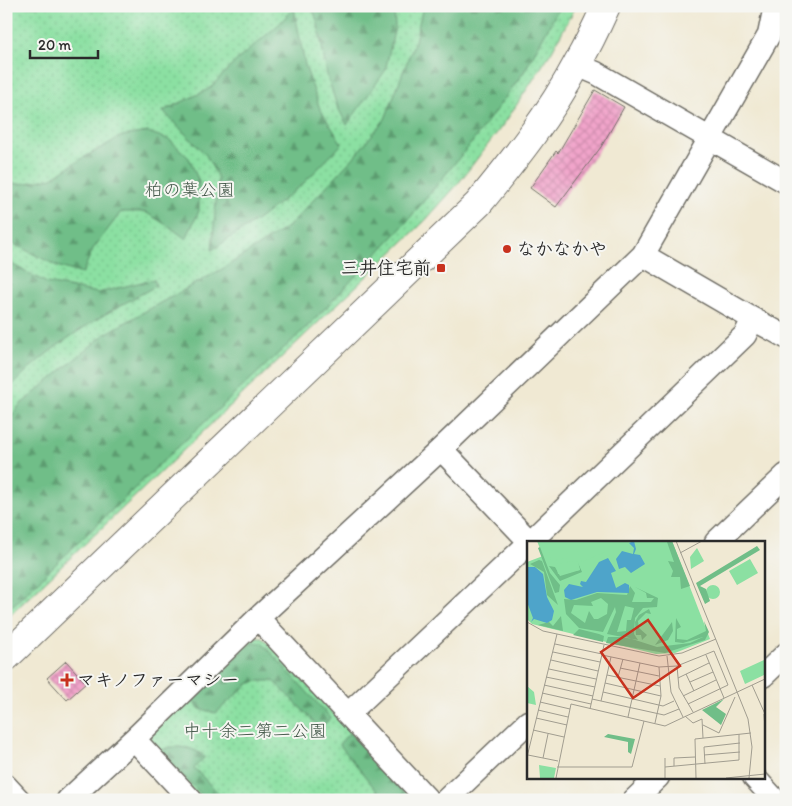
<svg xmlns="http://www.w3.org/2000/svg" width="792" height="806" font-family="Itim,'Klee One',sans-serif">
<defs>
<pattern id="green-dots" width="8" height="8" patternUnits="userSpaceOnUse" patternTransform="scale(1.25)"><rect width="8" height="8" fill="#8be0a2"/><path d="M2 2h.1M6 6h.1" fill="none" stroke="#78c08c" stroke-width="1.8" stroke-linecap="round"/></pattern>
<pattern id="forest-firs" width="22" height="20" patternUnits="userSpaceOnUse" patternTransform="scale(1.25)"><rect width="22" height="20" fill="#70be88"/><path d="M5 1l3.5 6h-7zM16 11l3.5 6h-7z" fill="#5c9b6f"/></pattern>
<pattern id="building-cross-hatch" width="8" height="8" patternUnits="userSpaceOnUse" patternTransform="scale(1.25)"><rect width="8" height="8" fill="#f1a4ca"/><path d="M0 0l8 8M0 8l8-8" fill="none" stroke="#cf8dae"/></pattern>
</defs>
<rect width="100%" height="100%" fill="#f6f6f2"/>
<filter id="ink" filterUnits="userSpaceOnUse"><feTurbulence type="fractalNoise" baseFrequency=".02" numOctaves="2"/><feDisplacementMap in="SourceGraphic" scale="10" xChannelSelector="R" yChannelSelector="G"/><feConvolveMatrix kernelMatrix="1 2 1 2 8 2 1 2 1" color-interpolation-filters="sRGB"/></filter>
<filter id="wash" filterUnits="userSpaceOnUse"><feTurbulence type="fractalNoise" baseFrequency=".0096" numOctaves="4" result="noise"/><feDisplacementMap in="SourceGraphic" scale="20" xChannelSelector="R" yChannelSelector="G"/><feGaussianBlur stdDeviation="1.12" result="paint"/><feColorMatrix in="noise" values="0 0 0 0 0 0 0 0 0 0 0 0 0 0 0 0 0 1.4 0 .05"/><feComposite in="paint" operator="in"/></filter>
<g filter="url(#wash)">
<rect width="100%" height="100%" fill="#f0e9d3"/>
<!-- green -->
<path fill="url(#green-dots)" stroke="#5b8666" d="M 6,6 L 576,6 L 552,51 L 506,121 L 457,185 L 424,222 L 6,619 Z
M 251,638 L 263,638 L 415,800 L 202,800 L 151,746 L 151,734 Z"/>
<!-- forest -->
<path fill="url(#forest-firs)" stroke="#4e745a" d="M 312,6 L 394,6 L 395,27 L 385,71 L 347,125 L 337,106 L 327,75 L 318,24 Z
M 423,6 L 560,6 L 524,72 L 473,141 L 404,225 L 314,320 L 162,462 L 6,612 L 6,424 L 20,405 L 105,334 L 160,303 L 222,269 L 289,226 L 353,158 L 385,119 L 415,41 Z
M 294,8 L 305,65 L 320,109 L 342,144 L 302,185 L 260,218 L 212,250 L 218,178 L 206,155 L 163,111 L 209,89 L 236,61 L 278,25 Z
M 148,132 L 170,140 L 189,158 L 199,182 L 199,211 L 186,239 L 170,227 L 145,212 L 121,212 L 93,249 L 82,274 L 57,266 L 6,240 L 6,183 L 22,184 L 52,178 L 81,159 L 122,136 Z
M 6,261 L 47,283 L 98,293 L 154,279 L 156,286 C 102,315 47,346 6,392 Z
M 252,643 L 262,643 L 331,718 L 320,728 L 274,681 L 256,681 L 248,684 L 216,713 L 200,709 L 192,700 Z
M 349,733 L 405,794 C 393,799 391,803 380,795 L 339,744 Z
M 170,747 C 185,747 193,747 205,757 L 194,768 L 225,800 L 207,800 L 159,751 Z"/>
<g id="blocks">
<!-- building -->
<path fill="url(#building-cross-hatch)" d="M 595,90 L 624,107 L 601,147 L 556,207 L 530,188 L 556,151 L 558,153 Z
M 66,661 L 86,683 L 67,700 L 47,678 Z"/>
</g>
</g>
<g filter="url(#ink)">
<use href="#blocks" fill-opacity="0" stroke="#706e66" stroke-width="1"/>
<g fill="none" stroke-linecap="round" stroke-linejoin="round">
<!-- minor casing -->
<g stroke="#706e66" stroke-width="25">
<path id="minor" d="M 577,65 L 596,73 L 786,182
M 643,255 L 753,319 L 786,337
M 441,449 L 530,542
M 530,542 L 745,335 L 753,319
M 716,542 L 786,475
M 258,618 L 428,800
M 763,676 L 786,654
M 348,714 L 528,544
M 134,739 L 191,800
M 754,777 L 775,800
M 6,786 L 19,800
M 68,800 L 134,739 L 258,618 L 441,449 L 643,255 L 769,35 L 775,6
M 446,800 L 528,722
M 634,800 L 658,777"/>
</g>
<!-- tertiary casing -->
<g stroke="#706e66" stroke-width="30">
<path id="tertiary" d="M 6,657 L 478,204 C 514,160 550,115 577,64 C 588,45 597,26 606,6"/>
</g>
<!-- minor -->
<use href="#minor" stroke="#fff" stroke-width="22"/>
<!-- tertiary -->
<use href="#tertiary" stroke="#fff" stroke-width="28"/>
</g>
</g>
<!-- markers -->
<g fill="#c8321e" stroke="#f6f6f2" stroke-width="2">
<circle cx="507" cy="249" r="5"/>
<rect x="436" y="263" width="10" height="10" rx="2.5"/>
<path d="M64.5 672.5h5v5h5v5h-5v5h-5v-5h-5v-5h5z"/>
</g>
<g text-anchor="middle" stroke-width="4" stroke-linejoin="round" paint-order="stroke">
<!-- park labels -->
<g font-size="18" fill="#435849" stroke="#f6f6f2">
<text x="190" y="196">柏の葉公園</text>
<text x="255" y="737">中十余二第二公園</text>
</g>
<!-- poi labels -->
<g font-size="18" font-weight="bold" fill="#2b2b2b" stroke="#f6f6f2" text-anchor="start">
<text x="517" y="255">なかなかや</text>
<text x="431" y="274" text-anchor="end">三井住宅前</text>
<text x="77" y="686">マキノファーマシー</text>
</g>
</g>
<!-- overview -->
<g transform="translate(527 541)">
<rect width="238" height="238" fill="#f0e9d3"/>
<path d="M 10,0 L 145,0 L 183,98 L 148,112 L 129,113 L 5,83 L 0,78 L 0,21 L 16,15 ZM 223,18 L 231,32 L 210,44 L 202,30 ZM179 51a7 7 0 1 1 14 0a7 7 0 1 1-14 0Z" fill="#8be0a2"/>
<path d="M 145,0 L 163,45 L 154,48 L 153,36 L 144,36 L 146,30 L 141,20 L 147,21 L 140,1 ZM 230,5 L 233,9 L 173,45 L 179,48 L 183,60 L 178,63 L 169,42 ZM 13,6 L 23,32 L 33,44 L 32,51 L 28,52 L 11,7 ZM 12,19 L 15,20 L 31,64 L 20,54 L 17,31 L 3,23 ZM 51,22 L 55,31 L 33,40 L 22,25 L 28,26 L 33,35 L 53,29 ZM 103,45 L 108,52 L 105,61 L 124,61 L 127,57 L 120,57 L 119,52 L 108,46 L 131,57 L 130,66 L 116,67 L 108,77 L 107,93 L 111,99 L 80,93 L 89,71 L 88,66 L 76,91 L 52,87 L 39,73 L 37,58 L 49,59 L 70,52 L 100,54 ZM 74,57 L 81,63 L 80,73 L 71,78 L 67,78 L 62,70 L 58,82 L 44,72 L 47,64 L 66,65 L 64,61 ZM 98,65 L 107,67 L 104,79 L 100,79 L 99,90 L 90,91 ZM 122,68 L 124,73 L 119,72 L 111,80 L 112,87 L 120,94 L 115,99 L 114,94 L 109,94 L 108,81 L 112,74 ZM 34,75 L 36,90 L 11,84 L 22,81 L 26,85 ZM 149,77 L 154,86 L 150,88 L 150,98 L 160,99 L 179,90 L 177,80 L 182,91 L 178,99 L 138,112 L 79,102 L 81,96 L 99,96 L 130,106 L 163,102 L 176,96 L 156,102 L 148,101 ZM 145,81 L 146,90 L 141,99 L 128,104 ZM 52,88 L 72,93 L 77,95 L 76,101 L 46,94 ZM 197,158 L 189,166 L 199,173 L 194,184 L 175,169 ZM 81,193 L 108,198 L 104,213 L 101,211 L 101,201 L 77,196 Z" fill="#70be88" fill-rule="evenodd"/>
<path d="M 59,0 L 74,0 L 78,11 L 55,21 L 48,5 ZM 39,6 L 41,17 L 24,20 L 22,10 ZM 170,7 L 177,20 L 164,28 L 163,16 ZM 46,20 L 51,21 L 53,29 L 31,33 L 29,23 ZM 237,119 L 237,134 L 218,143 L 213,130 ZM 0,145 L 7,151 L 9,164 L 0,162 ZM 12,224 L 29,227 L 27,237 L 13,237 Z" fill="#8be0a2"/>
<path d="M 107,0 L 109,8 L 107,13 L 113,14 L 118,23 L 104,32 L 98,26 L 92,28 L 89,18 L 95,10 L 106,13 L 107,7 L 102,2 ZM 81,17 L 89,30 L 84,32 L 89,47 L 98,42 L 102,44 L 102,52 L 70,51 L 44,59 L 38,56 L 37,49 L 42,43 L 56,46 L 53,43 L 54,40 L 59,41 L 72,21 ZM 0,26 L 8,26 L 16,33 L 20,56 L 27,70 L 25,79 L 20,82 L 7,78 L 4,81 L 6,77 L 0,61 Z" fill="#4ea4ca"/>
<path fill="none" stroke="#a19d90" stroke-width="1" d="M 149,0 L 221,178 L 225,206 L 222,237M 153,12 L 175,0M 0,81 L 16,90 L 132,115 L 155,112 L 189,98M 28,103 L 75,113M 26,111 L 73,121M 75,114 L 132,126 L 150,125 L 187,110 L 201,144 L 161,163M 179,114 L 197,157M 140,115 L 144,151 L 156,176M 24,119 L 71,130M 150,125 L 152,147 L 166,171M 93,127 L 132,135M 22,128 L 69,138M 159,133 L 167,150M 80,134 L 133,145M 19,136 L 68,146M 91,136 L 96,118M 151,137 L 182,122M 163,141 L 186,131M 78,142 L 134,155M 17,144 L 66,155M 225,144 L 238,173M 76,151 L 136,165 L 147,160M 15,152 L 64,163M 156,155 L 189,139M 65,158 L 137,174 L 152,168M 74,160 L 84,116M 13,161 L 43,168M 63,168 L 77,104M 11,169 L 41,176M 237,173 L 238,188M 158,175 L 166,182 L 175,178 L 176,197M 101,176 L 113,122M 9,177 L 40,184M 128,182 L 134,155 L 132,126M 176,184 L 192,192 L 208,156M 6,189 L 37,196M 1,214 L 31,220M 177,214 L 213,211M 0,216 L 30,93M 16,217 L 21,193M 138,217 L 138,237M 178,223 L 177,206 L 213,202M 147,225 L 147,217 L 168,216M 30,226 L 105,226 L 117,180M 138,226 L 212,219 L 212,193M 29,237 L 44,163 L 138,185 L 238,138M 169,237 L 168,198 L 224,192M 199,237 L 238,233"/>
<path fill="#c8321e" fill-opacity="0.15" stroke="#c8321e" stroke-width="2.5" d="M 121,79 L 153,125 L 106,157 L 74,111 Z"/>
<rect width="238" height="238" fill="none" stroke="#2b2b2b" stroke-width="2.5"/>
</g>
<!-- margin -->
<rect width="792" height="806" fill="none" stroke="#f6f6f2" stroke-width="25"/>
<!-- scale -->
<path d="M30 50v8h68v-8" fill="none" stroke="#2b2b2b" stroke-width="2.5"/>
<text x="38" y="50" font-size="15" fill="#2b2b2b" stroke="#f6f6f2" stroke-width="4" paint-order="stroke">20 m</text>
</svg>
